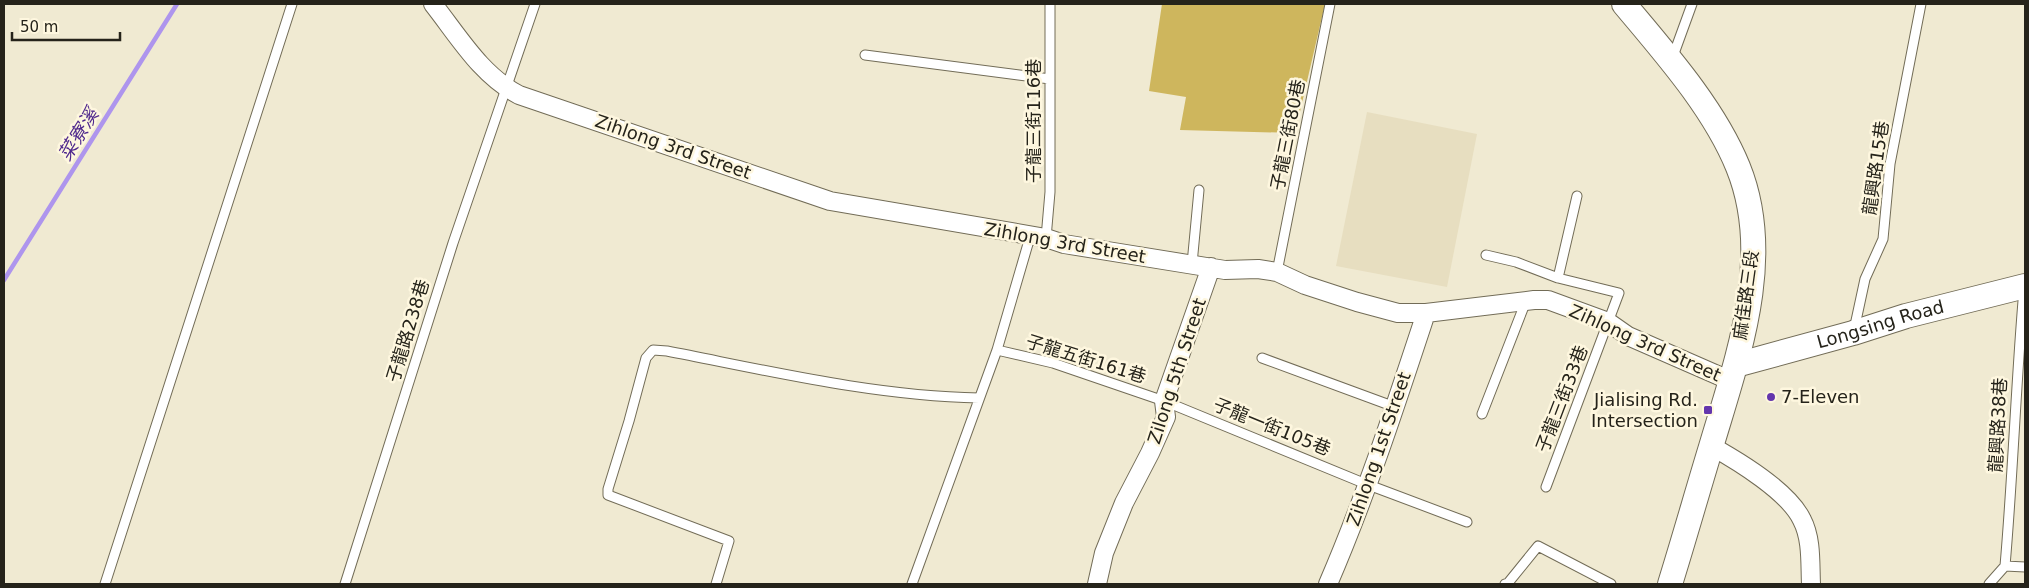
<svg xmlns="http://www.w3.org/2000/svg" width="2029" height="588" font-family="'DejaVu Sans','Noto Sans TC',sans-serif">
<rect width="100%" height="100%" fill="#f0ead2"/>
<!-- built -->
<path fill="#e7dec0" d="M 1367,112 L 1477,134 L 1447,287 L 1336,266 Z"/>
<!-- green -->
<path fill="#ceb65d" d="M 1162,4 L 1325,4 L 1295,133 L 1180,130 L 1186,97 L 1149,91 Z"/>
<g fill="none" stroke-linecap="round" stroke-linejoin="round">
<!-- stream -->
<path stroke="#ae95ed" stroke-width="4.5" d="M 4,280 L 177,4"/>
<!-- lane casing -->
<g stroke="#726c57" stroke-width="11">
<path id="lane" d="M 865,55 L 1050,79
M 1672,59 L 1692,4
M 1046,238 L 1050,192 L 1050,4
M 1486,255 L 1516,262 L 1558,278 L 1619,293 L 1546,487
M 1192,264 L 1199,190
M 1277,272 L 1330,4
M 1558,278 L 1577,196
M 1854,330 L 1865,279 L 1883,239 L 1890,164 L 1921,4
M 997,350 L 1053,363 L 1164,401 L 1366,484 L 1467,522
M 1262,358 L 1395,407
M 1482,414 L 1526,301
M 2005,566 C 2013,474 2016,381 2024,289
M 105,584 L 292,4
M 345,584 L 453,243 L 535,4
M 716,584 L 729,541 L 608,495 L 608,489 L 629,421 L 646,358 L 653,350 L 667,351 C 770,371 874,396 979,398
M 912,584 L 997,350 L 1030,237
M 1505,584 L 1508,583 L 1538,546 L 1611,584
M 1989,584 L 2005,566 L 2025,567"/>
</g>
<!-- street casing -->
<g stroke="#726c57" stroke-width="20">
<path id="street" d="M 433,4 C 459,37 481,75 519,95 L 830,201 L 1046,238 L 1064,244 L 1225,270 L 1258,269 L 1277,272 L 1305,285 L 1357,302 L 1398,313 L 1426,313 L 1534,300 L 1548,300 L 1608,322 L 1628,336 L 1731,381
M 1711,446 C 1738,461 1789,492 1802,520 C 1812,539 1810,564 1811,584
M 1097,584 L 1104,553 L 1124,503 L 1150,453 L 1166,417 L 1164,401 L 1211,267
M 1328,584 C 1366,496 1396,404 1426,313"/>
</g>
<!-- secondary casing -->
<g stroke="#726c57" stroke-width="26">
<g id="secondary">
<path d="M 1624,4 C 1665,53 1714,108 1738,167 C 1775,258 1737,359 1711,447 C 1697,493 1684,539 1670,584"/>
<path id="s1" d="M 1736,365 L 1853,333 L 1906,316 L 2025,286"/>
</g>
</g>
<!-- lane -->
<use href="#lane" stroke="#fff" stroke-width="9"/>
<!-- street -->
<use href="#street" stroke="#fff" stroke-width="18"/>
<!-- secondary -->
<use href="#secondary" stroke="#fff" stroke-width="24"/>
</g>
<!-- markers -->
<g fill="#6335ad" stroke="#fef7df" stroke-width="2">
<circle cx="1771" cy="397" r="5"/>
<rect x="1703" y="405" width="10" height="10" rx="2.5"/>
</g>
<g text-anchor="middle" stroke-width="5" stroke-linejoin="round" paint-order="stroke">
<!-- street labels -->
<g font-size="18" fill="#25231a" stroke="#fef7df">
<text transform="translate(1034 121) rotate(-90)" y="6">子龍三街116巷</text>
<text transform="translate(1288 135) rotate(-79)" y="6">子龍三街80巷</text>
<text transform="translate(673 147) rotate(19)" y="6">Zihlong 3rd Street</text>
<text transform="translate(1876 168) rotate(-82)" y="6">龍興路15巷</text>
<text transform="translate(1065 243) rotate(10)" y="6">Zihlong 3rd Street</text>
<text transform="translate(1746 295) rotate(-82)" y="6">麻佳路三段</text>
<text dy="6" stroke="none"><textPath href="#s1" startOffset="150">Longsing Road</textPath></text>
<text transform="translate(408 331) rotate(-73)" y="6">子龍路238巷</text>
<text transform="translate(1645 343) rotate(24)" y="6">Zihlong 3rd Street</text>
<text transform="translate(1086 359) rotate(17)" y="6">子龍五街161巷</text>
<text transform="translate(1177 371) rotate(-72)" y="6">Zilong 5th Street</text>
<text transform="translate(1562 399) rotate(-69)" y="6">子龍三街33巷</text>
<text transform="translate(1998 425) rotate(-87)" y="6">龍興路38巷</text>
<text transform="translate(1272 427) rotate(22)" y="6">子龍一街105巷</text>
<text transform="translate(1379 449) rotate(-71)" y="6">Zihlong 1st Street</text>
</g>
<!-- poi labels -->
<g font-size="18" fill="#25231a" stroke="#fef7df" text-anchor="start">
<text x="1781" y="403">7-Eleven</text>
<text x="1698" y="406" text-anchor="end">Jialising Rd.<tspan x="1698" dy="21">Intersection</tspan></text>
</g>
<!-- water labels -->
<g font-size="19" font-style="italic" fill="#4f288d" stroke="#fef7df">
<text transform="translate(78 134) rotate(-58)" y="7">菜寮溪</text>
</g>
</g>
<!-- border -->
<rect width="2029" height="588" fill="none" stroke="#25231a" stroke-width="10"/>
<!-- scale -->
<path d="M12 32v8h108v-8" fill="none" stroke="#25231a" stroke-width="2.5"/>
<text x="20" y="32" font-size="15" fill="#25231a" stroke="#fef7df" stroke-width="4" paint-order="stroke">50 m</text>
</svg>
